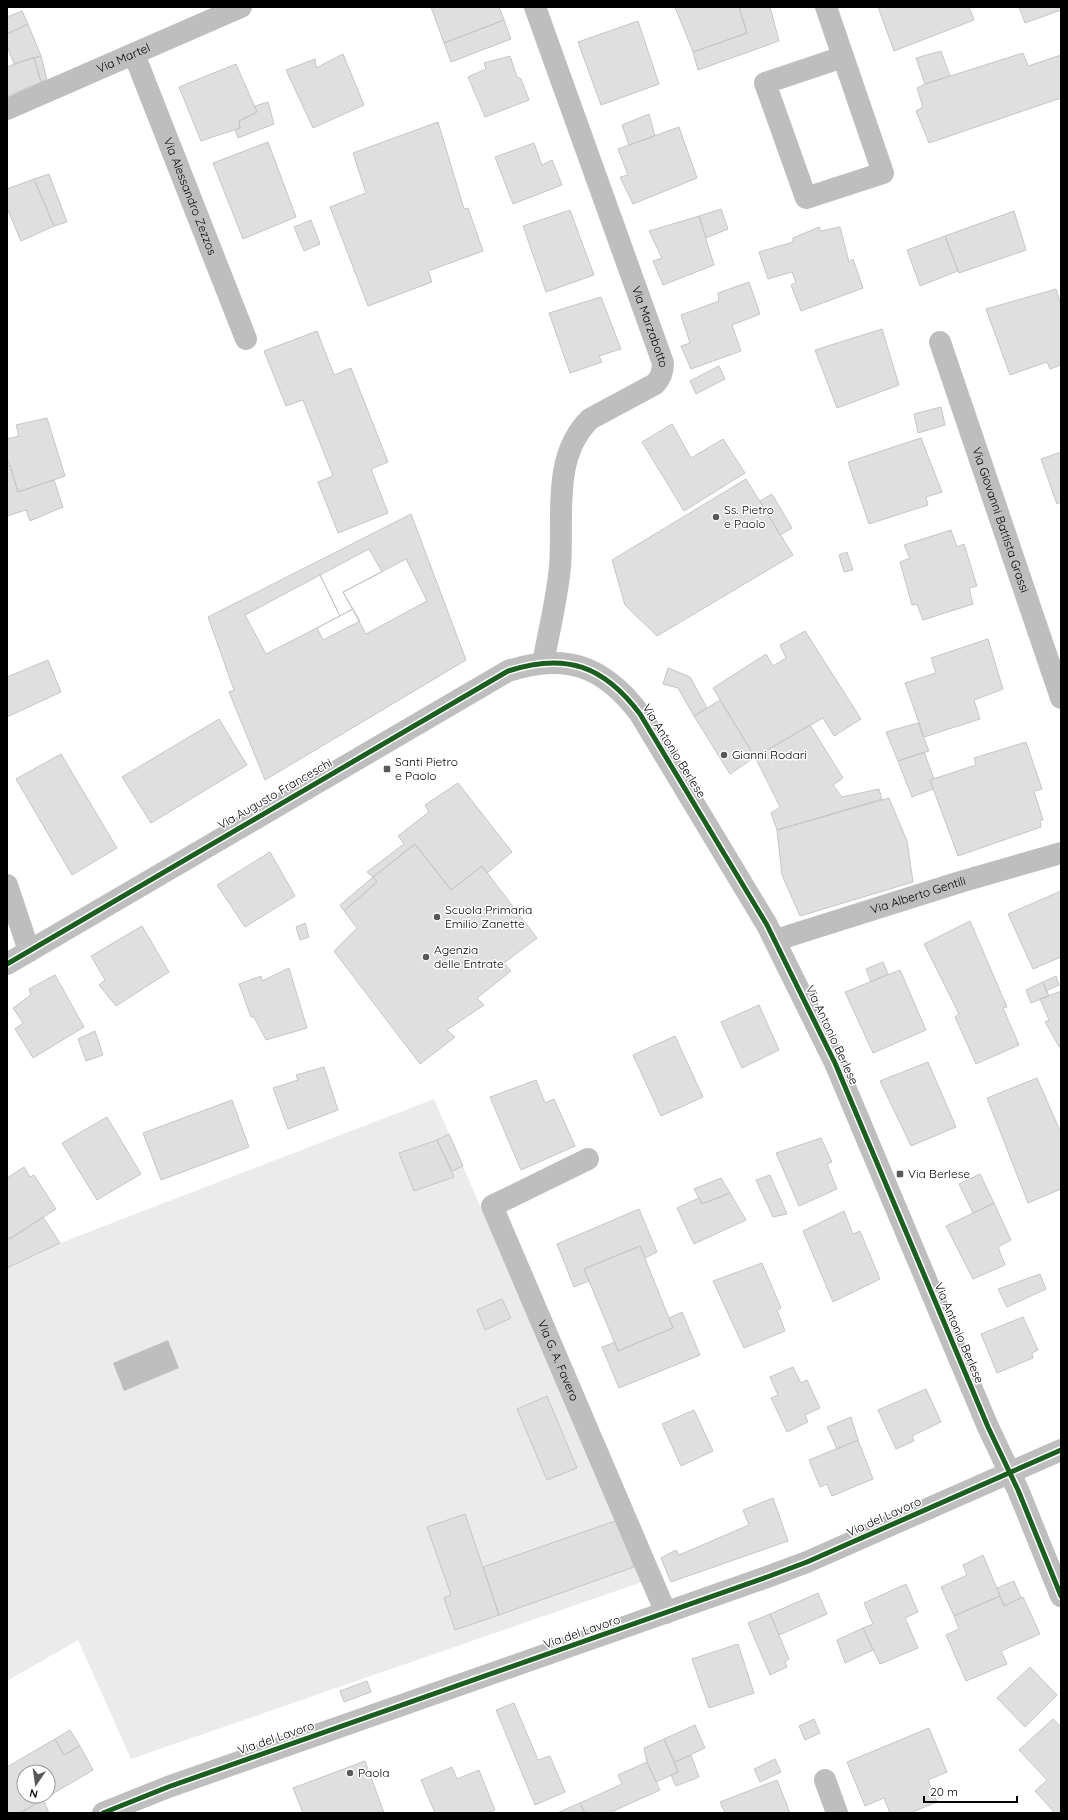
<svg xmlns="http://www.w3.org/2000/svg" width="1068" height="1820" font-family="Quicksand,sans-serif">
<rect width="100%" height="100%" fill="#fff"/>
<!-- green -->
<path fill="#ebebeb" d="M 434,1099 L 642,1582 L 131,1759 L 78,1640 L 7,1681 L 7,1268 L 60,1243 Z"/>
<!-- water -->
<path fill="#bebebe" d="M 168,1340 L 179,1368 L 124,1391 L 113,1363 Z"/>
<!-- building -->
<path fill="#dfdfdf" stroke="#c6c6c6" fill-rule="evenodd" d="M 431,7 L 499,7 L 504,20 L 444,43 Z
M 675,7 L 739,7 L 747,33 L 693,52 Z
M 739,7 L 770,7 L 779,41 L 698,70 L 693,52 L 747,33 Z
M 878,7 L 969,7 L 974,20 L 894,51 Z
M 1019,7 L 1061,7 L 1061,10 L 1025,23 Z
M 22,11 L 28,24 L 7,34 L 7,17 Z
M 504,20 L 511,39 L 451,62 L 444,43 Z
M 638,21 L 659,84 L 601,105 L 578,42 Z
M 28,24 L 41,56 L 14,64 L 7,46 L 7,34 Z
M 941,51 L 950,76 L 925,84 L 916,58 Z
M 1023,53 L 1028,66 L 1061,55 L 1061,98 L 929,143 L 916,111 L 923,107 L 917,88 L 925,84 Z
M 343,54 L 364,105 L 313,128 L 286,70 L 315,59 L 316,68 Z
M 41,56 L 47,80 L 41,82 L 34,58 Z
M 510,56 L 517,77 L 521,79 L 529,100 L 485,117 L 468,77 L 486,69 L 484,63 Z
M 34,57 L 41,82 L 7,96 L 7,67 Z
M 236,64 L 257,112 L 239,121 L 240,128 L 201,141 L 179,87 Z
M 268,102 L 274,124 L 238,138 L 235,130 L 240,128 L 239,121 L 257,112 L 255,106 Z
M 649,114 L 655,136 L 629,145 L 622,125 Z
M 438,122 L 464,209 L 468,208 L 483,251 L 428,271 L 432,282 L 368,306 L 330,207 L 366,193 L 353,153 Z
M 679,127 L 697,178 L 633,204 L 620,177 L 628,175 L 618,149 Z
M 268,142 L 296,217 L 243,239 L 213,163 Z
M 534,143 L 542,165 L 552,160 L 562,185 L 513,204 L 495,157 Z
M 49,174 L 67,222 L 54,226 L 34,179 Z
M 34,179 L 54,226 L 21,241 L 7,208 L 7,189 Z
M 721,209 L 728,229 L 706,238 L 699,216 Z
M 570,210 L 594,275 L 546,292 L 523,226 Z
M 1014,211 L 1026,250 L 959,273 L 945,236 Z
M 699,216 L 714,265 L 663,285 L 653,261 L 662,258 L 649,231 Z
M 311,220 L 320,244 L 304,251 L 294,227 Z
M 819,227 L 821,231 L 840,227 L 849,262 L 853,259 L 863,288 L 801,311 L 791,285 L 796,282 L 792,272 L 768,279 L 759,252 L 793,242 L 793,238 Z
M 945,236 L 958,271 L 920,286 L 907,250 Z
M 749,282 L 760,314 L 732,325 L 741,351 L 691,369 L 681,346 L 690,343 L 681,315 L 719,301 L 718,293 Z
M 1056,289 L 1061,305 L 1061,365 L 1050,369 L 1047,362 L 1010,375 L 986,309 Z
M 601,297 L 621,349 L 599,356 L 602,362 L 570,373 L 549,313 Z
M 882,329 L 899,385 L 837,408 L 815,350 Z
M 317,331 L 334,375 L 351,368 L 388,462 L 371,469 L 388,513 L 338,533 L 318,482 L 333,476 L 303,400 L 286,406 L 264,351 Z
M 719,366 L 725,379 L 696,394 L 690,381 Z
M 941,407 L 945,425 L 918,433 L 914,414 Z
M 47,418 L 65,476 L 18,492 L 7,457 L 7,439 L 19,436 L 16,425 Z
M 672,424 L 691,458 L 723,439 L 745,473 L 684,511 L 642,442 Z
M 921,438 L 942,492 L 926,497 L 928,505 L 869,524 L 848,462 Z
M 1061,452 L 1061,502 L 1057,504 L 1041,459 Z
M 10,465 L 18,492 L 54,480 L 63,507 L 30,521 L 26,510 L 7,516 L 7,466 Z
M 746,479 L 793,555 L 657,636 L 625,605 L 612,560 Z
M 772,494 L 792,528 L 780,535 L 760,501 Z
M 411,514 L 466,660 L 265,780 L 229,692 L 234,690 L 208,617 Z
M 951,530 L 957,547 L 964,544 L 977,586 L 969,588 L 973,604 L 923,620 L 917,604 L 912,605 L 900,562 L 910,558 L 904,545 Z
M 369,549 L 382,572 L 343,592 L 353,609 L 340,616 L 320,575 Z
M 847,552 L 853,570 L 844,572 L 839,555 Z
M 406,559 L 427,601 L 366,634 L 343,592 Z
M 320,575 L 340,616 L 266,654 L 245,615 Z
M 353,609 L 360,621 L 323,640 L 317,628 Z
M 805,631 L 861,719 L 834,736 L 823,718 L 755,757 L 713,688 L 766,654 L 773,666 L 786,658 L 780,645 Z
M 988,639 L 1003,689 L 974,700 L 980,719 L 924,737 L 905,683 L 936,673 L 931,658 Z
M 48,660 L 61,692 L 7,717 L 7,677 Z
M 668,668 L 690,677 L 707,708 L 694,716 L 678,688 L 663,684 Z
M 720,700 L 755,757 L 730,774 L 694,716 Z
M 219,719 L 247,765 L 151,823 L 122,777 Z
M 918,723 L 929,751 L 898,761 L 886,732 Z
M 810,725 L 843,778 L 833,785 L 842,797 L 879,789 L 882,799 L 777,830 L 771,813 L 780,807 L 755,757 Z
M 1026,742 L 1042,789 L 1034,791 L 1043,820 L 1040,820 L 1041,827 L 958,856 L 930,780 L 976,765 L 974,758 Z
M 924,752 L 934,779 L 930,780 L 933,789 L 912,797 L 898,761 Z
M 61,754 L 117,848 L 72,875 L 16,779 Z
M 458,783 L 512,852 L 487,873 L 482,866 L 451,890 L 415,844 L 373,877 L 367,872 L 404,844 L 398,836 L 429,812 L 425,805 Z
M 889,798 L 907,841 L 913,882 L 800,916 L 782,875 L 777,830 Z
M 415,844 L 451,890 L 482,866 L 537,938 L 504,963 L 511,971 L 477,998 L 484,1005 L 447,1030 L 455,1037 L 420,1064 L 334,951 L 357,928 L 344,911 L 377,882 L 373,877 Z
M 270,852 L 295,896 L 245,927 L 217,885 Z
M 373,877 L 377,882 L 344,911 L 340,905 Z
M 1061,891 L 1061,957 L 1033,969 L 1008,914 Z
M 970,921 L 1007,1007 L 1003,1008 L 1019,1045 L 976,1064 L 955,1017 L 959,1014 L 924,944 Z
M 305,923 L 309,937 L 300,940 L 296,927 Z
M 142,926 L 169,972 L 116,1006 L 99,985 L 105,980 L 91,956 Z
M 883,962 L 888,974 L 871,982 L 866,969 Z
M 289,968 L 307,1028 L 266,1040 L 254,1017 L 251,1017 L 239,984 L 261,976 L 262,981 Z
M 900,970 L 926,1030 L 873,1053 L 845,992 Z
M 55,975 L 84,1027 L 33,1058 L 15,1029 L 23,1023 L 13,1008 L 31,995 L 29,989 Z
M 1056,976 L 1059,985 L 1046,991 L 1043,982 Z
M 1043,982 L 1049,996 L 1031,1003 L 1026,990 Z
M 1061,991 L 1061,1050 L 1045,1022 L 1049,1020 L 1040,999 Z
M 759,1005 L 779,1050 L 742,1068 L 721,1022 Z
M 95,1031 L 103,1055 L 86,1061 L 78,1039 Z
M 675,1036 L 703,1097 L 661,1116 L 633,1055 Z
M 928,1062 L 956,1127 L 911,1146 L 880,1081 Z
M 324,1067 L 338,1110 L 288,1129 L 273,1088 L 298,1080 L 296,1075 Z
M 1037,1078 L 1061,1133 L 1061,1189 L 1028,1203 L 987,1098 Z
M 536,1080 L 545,1103 L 554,1099 L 575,1146 L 521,1170 L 490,1097 Z
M 232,1100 L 249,1147 L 161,1180 L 143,1133 Z
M 107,1117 L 141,1174 L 97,1200 L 62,1143 Z
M 449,1134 L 463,1166 L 452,1171 L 437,1140 Z
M 821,1138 L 832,1162 L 827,1164 L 837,1189 L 799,1206 L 776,1153 Z
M 437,1140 L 454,1177 L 414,1191 L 399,1153 Z
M 24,1167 L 30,1177 L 34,1175 L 56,1209 L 9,1239 L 7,1236 L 7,1178 Z
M 980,1174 L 994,1203 L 973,1213 L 959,1184 Z
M 770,1175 L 787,1214 L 773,1217 L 756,1180 Z
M 721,1178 L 730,1193 L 702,1204 L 694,1189 Z
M 730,1193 L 746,1220 L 694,1244 L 677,1208 L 699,1198 L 702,1204 Z
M 994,1203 L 1011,1240 L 998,1247 L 1005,1265 L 973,1279 L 946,1226 Z
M 639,1209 L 657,1252 L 645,1258 L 640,1246 L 584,1269 L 589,1281 L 574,1287 L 557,1244 Z
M 844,1211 L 853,1234 L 860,1231 L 880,1279 L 833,1302 L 803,1231 Z
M 43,1217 L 60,1243 L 7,1268 L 7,1241 Z
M 640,1246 L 673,1328 L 618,1351 L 584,1269 Z
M 762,1263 L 781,1308 L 777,1310 L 785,1331 L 744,1348 L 713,1281 Z
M 1040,1274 L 1046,1289 L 1007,1307 L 998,1289 Z
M 502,1299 L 511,1318 L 485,1330 L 477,1310 Z
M 682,1312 L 700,1355 L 619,1388 L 602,1347 L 615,1342 L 618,1351 L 673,1328 L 669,1318 Z
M 1023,1317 L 1038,1350 L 1032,1353 L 1033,1358 L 997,1373 L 981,1334 Z
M 793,1367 L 801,1383 L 807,1380 L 820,1408 L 805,1415 L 808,1422 L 787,1432 L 771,1398 L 778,1395 L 770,1377 Z
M 926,1389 L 941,1422 L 912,1436 L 914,1441 L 896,1449 L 878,1410 Z
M 547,1396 L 577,1468 L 547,1480 L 517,1409 Z
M 694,1410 L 713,1451 L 681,1466 L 662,1424 Z
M 851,1417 L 858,1440 L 837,1449 L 827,1427 Z
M 858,1440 L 873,1479 L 832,1496 L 827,1484 L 820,1487 L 809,1460 Z
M 773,1498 L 788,1541 L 671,1582 L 661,1558 L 676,1550 L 679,1555 L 749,1525 L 743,1510 Z
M 465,1514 L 499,1615 L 455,1630 L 444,1598 L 451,1595 L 427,1527 Z
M 618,1520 L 634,1567 L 499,1615 L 483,1567 Z
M 983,1555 L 1000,1596 L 954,1616 L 941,1587 L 967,1575 L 963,1565 Z
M 1014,1581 L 1021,1598 L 1004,1606 L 997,1588 Z
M 906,1584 L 918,1612 L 905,1618 L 918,1648 L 880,1664 L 863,1628 L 873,1624 L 864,1603 Z
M 818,1593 L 827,1614 L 779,1635 L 770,1614 Z
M 1000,1596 L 1004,1606 L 1023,1597 L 1040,1634 L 1001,1651 L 1007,1664 L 966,1681 L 946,1635 L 959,1629 L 954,1616 Z
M 770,1614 L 789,1659 L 785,1662 L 787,1667 L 770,1675 L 748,1623 Z
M 863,1628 L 873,1650 L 845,1663 L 837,1640 Z
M 738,1644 L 754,1693 L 709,1708 L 692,1659 Z
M 1030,1667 L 1057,1695 L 1025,1727 L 997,1698 Z
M 367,1681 L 371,1692 L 344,1702 L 340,1691 Z
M 514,1703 L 538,1760 L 550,1756 L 565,1792 L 535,1805 L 496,1710 Z
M 814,1719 L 820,1733 L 805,1740 L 799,1726 Z
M 1053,1719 L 1061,1727 L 1061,1813 L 1055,1813 L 1035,1791 L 1047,1780 L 1019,1750 Z
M 695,1725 L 705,1748 L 675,1762 L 664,1739 Z
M 929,1728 L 947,1772 L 928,1780 L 937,1802 L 910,1813 L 890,1813 L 884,1798 L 865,1806 L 847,1762 Z
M 70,1730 L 80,1746 L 64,1755 L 55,1739 Z
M 55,1739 L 64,1755 L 80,1746 L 93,1770 L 20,1813 L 7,1813 L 7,1767 ZM 24,1772 L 48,1772 L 48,1796 L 24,1796 Z
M 664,1739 L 678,1772 L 656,1782 L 647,1762 L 644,1748 Z
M 691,1755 L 699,1777 L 676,1786 L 671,1775 L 678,1772 L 675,1762 Z
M 775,1759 L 781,1772 L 760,1782 L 754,1769 Z
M 365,1761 L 384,1813 L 303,1813 L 293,1788 Z
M 647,1762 L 660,1790 L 609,1813 L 585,1813 L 580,1803 L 622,1784 L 618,1775 Z
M 452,1767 L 457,1779 L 479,1770 L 495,1810 L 489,1813 L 435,1813 L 421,1780 Z
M 777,1780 L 790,1813 L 725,1813 L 720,1802 Z
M 43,1799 L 49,1813 L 20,1813 Z
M 580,1803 L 585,1813 L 557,1813 Z"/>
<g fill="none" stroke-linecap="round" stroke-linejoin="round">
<!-- minor -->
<g stroke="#bebebe" stroke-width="22">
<path id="s1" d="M 535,7 L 663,363 C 663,372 661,378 655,384 L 590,419 C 551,457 564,518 560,567 C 557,599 549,631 543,663"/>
<path d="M 826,7 L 883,173 L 806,198 L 765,83 L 843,57"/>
<path id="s2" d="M 134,54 L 246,339"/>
<path id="s3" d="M 7,109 L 241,7"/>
<path id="s4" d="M 940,342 L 1061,698"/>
<path d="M 7,885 L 29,951"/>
<path id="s5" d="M 776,940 L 960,882 L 1061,853"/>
<path d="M 7,964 L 508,671 C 566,652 604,666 640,714 L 767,925 L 835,1063 L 988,1427 L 1018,1490 L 1061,1596"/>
<path id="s6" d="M 588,1159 L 492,1206 L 666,1613"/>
<path d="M 825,1780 L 837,1813"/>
</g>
<!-- tertiary -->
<path stroke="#bebebe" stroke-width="22" d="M 103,1813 L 168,1787 L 767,1577 L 807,1562 L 1061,1450"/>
<!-- cycleway casing -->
<g stroke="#fff" stroke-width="8">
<path id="cycleway" d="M 7,964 L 508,671 C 566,652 604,666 640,714 L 767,925 L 835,1063 L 988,1427 L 1018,1490 L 1061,1596
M 103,1813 L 168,1787 L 767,1577 L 807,1562 L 1061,1450"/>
</g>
<!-- cycleway -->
<use href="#cycleway" stroke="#1b5e20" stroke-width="5"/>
</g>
<!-- markers -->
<g fill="#595959" stroke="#fff" stroke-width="1.5">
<circle cx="716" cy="517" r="4"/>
<circle cx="724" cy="755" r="4"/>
<rect x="383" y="765" width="8" height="8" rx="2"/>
<circle cx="437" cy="917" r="4"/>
<circle cx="426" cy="957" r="4"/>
<rect x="896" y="1170" width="8" height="8" rx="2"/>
<circle cx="350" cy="1773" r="4"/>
</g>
<g text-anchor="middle" stroke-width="3" stroke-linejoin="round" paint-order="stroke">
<!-- street labels -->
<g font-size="12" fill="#000" stroke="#fff">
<text dy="4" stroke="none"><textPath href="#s3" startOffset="127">Via Martel</textPath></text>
<text dy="4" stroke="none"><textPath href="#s2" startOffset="153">Via Alessandro Zezzos</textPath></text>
<text dy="4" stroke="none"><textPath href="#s1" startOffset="340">Via Marzabotto</textPath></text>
<text dy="4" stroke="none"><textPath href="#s4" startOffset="188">Via Giovanni Battista Grassi</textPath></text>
<text transform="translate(674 751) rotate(58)" y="4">Via Antonio Berlese</text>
<text transform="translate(275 794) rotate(-30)" y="4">Via Augusto Franceschi</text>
<text dy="4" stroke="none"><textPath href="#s5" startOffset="149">Via Alberto Gentili</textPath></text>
<text transform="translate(832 1035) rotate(65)" y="4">Via Antonio Berlese</text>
<text transform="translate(959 1333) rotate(67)" y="4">Via Antonio Berlese</text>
<text dy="4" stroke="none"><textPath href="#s6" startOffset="275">Via G. A. Favero</textPath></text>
<text transform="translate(884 1517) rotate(-24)" y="4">Via del Lavoro</text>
<text transform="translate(582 1632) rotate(-19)" y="4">Via del Lavoro</text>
<text transform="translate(276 1738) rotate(-19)" y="4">Via del Lavoro</text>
</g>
<!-- poi labels -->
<g font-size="12" fill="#000" stroke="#fff" text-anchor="start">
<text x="724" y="514">Ss. Pietro<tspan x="724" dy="14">e Paolo</tspan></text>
<text x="732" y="759">Gianni Rodari</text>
<text x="395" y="766">Santi Pietro<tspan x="395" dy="14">e Paolo</tspan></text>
<text x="445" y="914">Scuola Primaria<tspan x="445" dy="14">Emilio Zanette</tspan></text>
<text x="434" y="954">Agenzia<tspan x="434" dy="14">delle Entrate</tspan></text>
<text x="908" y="1178">Via Berlese</text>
<text x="358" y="1777">Paola</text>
</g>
</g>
<!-- border -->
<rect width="1068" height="1820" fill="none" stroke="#000000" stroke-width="16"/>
<!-- north arrow -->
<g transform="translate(36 1784) rotate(193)"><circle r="19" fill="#ffffff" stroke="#999999"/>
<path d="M0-3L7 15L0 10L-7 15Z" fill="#595959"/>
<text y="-6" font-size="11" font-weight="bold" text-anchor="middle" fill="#000000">N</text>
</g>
<!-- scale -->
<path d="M924 1796v6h93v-6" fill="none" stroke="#000000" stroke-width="2"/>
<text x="930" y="1796" font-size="12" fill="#000000" stroke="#ffffff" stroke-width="3" paint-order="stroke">20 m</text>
</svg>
